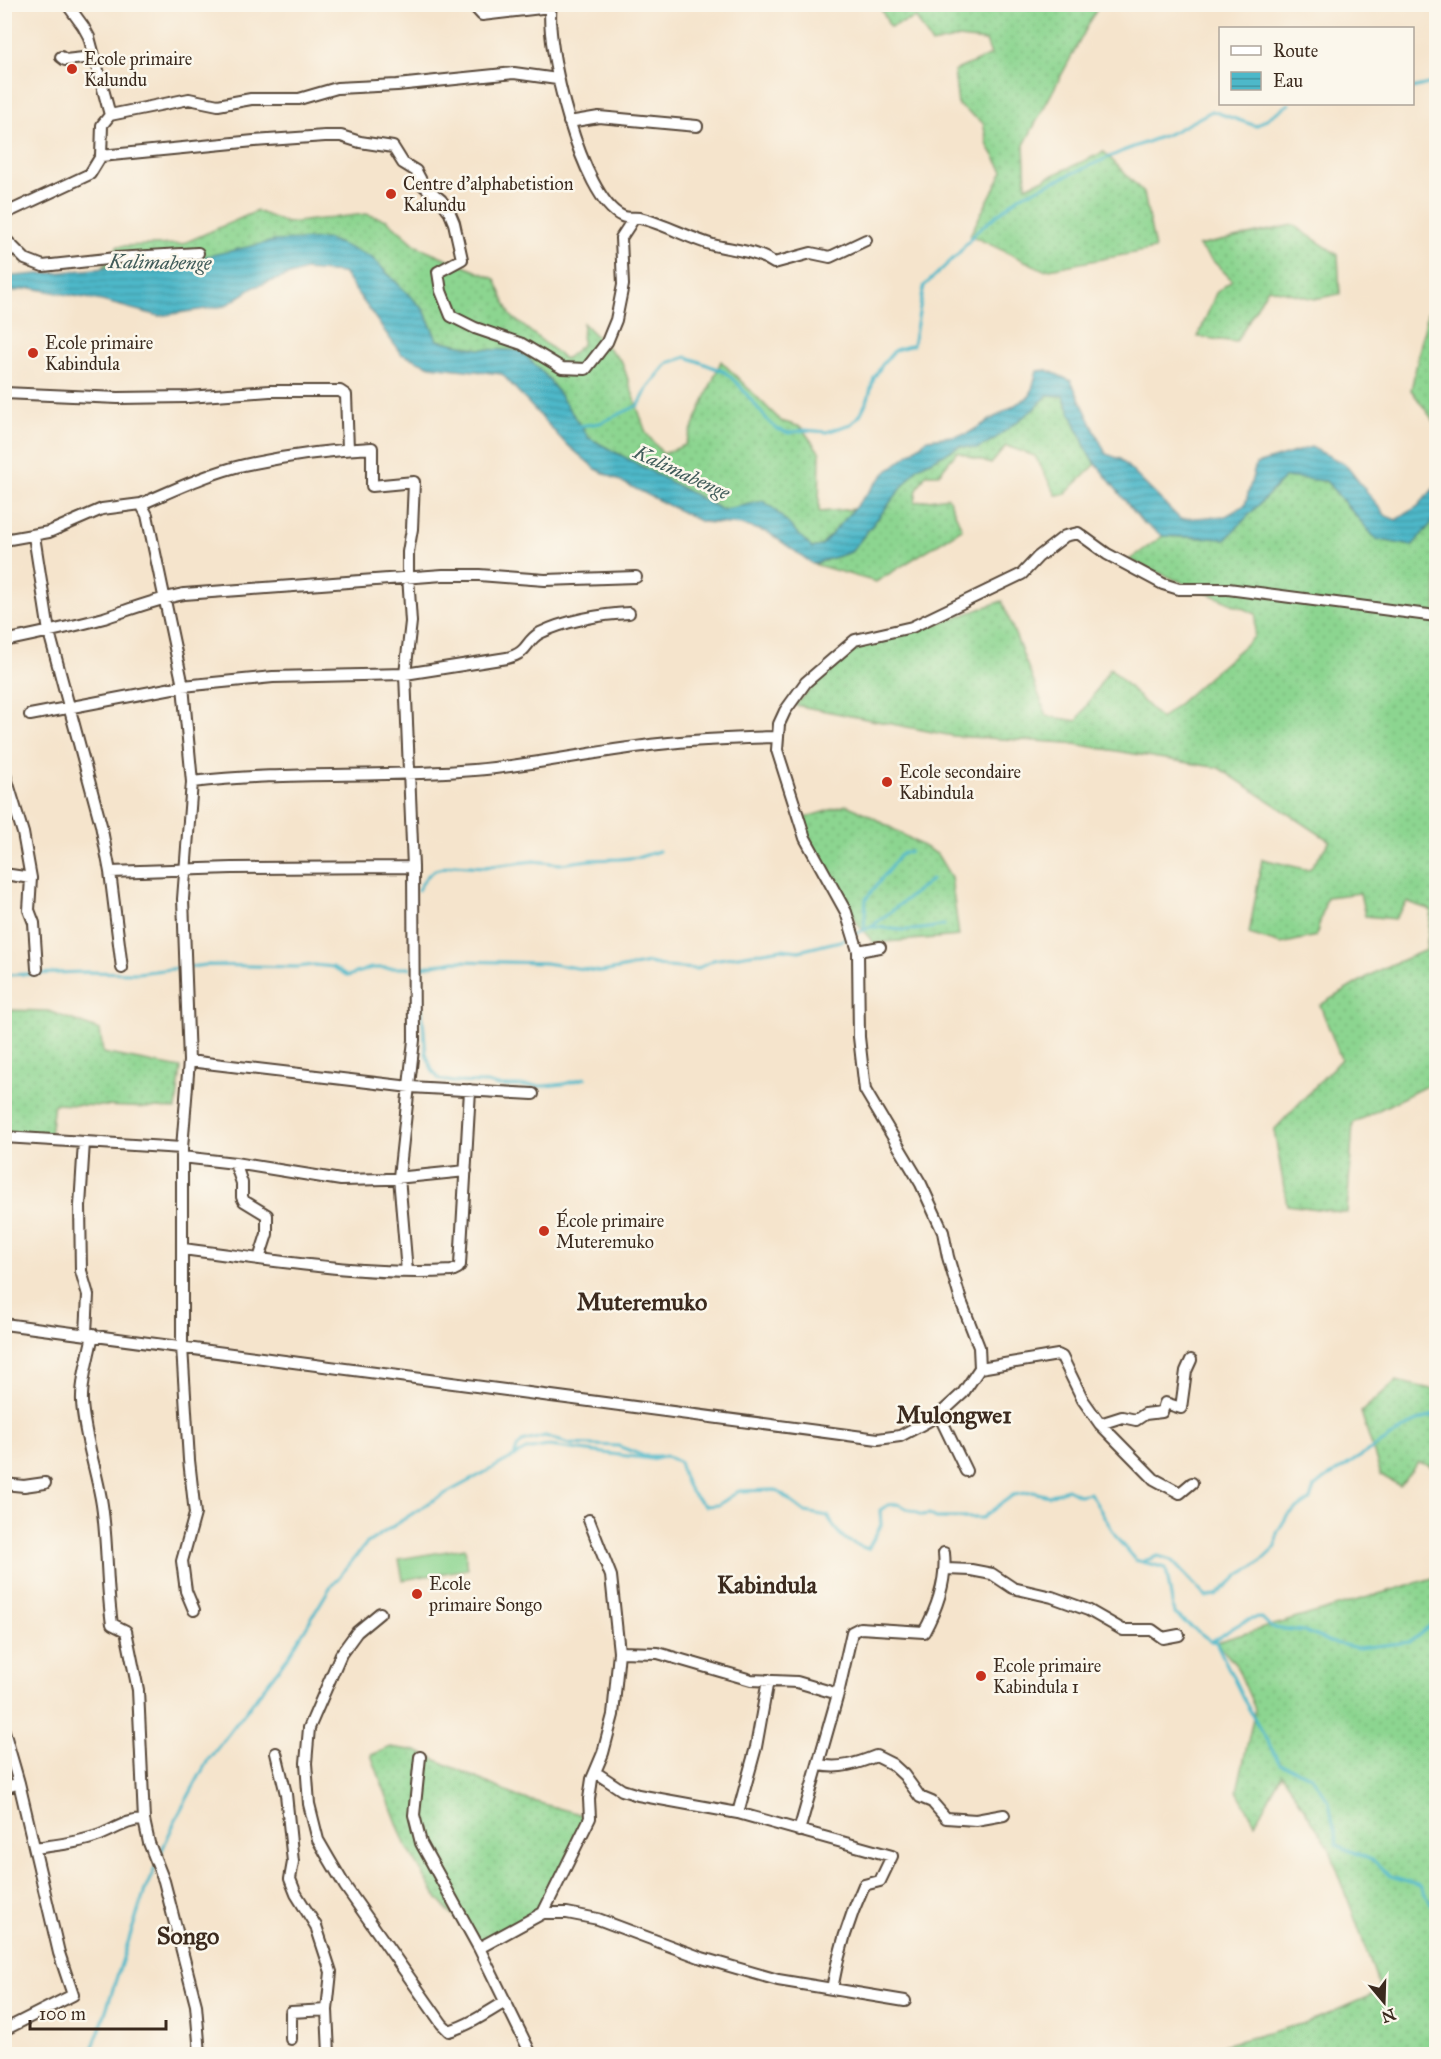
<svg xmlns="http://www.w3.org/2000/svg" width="1441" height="2059" font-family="'IM FELL Great Primer',serif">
<defs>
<pattern id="grass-dots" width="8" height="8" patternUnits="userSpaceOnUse" patternTransform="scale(1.5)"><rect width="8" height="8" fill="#8cd590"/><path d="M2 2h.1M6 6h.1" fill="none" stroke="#7ab77c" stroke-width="1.8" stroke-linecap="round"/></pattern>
<pattern id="water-rules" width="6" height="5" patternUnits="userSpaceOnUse" patternTransform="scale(1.5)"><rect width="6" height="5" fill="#4db8c9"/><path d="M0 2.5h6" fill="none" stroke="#4196a3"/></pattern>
</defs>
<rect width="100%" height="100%" fill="#fbf7ec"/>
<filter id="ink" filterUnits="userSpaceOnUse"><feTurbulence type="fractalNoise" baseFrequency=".0167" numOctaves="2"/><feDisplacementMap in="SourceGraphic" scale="12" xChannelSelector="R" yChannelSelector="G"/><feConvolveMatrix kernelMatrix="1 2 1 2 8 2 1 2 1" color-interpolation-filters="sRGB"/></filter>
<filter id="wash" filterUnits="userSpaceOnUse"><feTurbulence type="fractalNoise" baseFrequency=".008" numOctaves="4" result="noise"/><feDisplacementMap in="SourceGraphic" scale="24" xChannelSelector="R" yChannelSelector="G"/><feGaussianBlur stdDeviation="1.35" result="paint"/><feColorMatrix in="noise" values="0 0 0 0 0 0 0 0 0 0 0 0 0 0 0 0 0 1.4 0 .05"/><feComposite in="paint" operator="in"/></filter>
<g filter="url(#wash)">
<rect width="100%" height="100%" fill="#f5e4cc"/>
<!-- grass -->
<path fill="url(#grass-dots)" stroke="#648057" stroke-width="1.5" d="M 879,5 L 1099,5 L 1024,145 L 1026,187 L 1104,152 L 1144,193 L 1155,249 L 1044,270 L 970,235 L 1003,171 L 988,146 L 983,123 L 958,105 L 954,71 L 991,55 L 986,41 L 958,38 L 932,44 L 916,18 L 890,27 Z
M 257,211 L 287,223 L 366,214 L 387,220 L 417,246 L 495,279 L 511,316 L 565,359 L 582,345 L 583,323 L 622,362 L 646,433 L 663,454 L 685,445 L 721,361 L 781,421 L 801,427 L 820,453 L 819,512 L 854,509 L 821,546 L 811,548 L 763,501 L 722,510 L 589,438 L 548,378 L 521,351 L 479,349 L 437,340 L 424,310 L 371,257 L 186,261 L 102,268 L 118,246 L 182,244 Z
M 1293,225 L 1338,255 L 1340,294 L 1314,299 L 1268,288 L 1236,342 L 1198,337 L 1216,293 L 1232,280 L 1198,246 Z
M 1428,311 L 1436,318 L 1436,424 L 1411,390 Z
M 1048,395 L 1063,396 L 1089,455 L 1096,464 L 1065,494 L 1056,495 L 1035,456 L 1006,446 L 991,464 L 957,452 L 939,474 L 926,474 L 917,489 L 915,502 L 948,497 L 962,529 L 876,582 L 813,564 L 851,552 L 918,467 L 1034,409 Z
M 1285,477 L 1326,481 L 1376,539 L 1412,546 L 1436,518 L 1436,1081 L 1353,1123 L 1347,1213 L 1287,1205 L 1274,1130 L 1341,1059 L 1320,1005 L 1379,970 L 1426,950 L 1431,910 L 1407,902 L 1395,919 L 1365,916 L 1360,893 L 1327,897 L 1316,936 L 1281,944 L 1249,934 L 1262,859 L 1309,870 L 1330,841 L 1219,768 L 1068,743 L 953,736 L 795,705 L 854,647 L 935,625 L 1002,601 L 1047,716 L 1077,721 L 1110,668 L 1161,719 L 1254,637 L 1256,614 L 1129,560 L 1163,536 L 1226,539 Z
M 846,805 L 867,814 L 937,854 L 951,877 L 959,936 L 874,943 L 860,927 L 797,820 Z
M 4,1010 L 48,1011 L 100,1030 L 103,1053 L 181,1068 L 176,1109 L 54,1104 L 50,1135 L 5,1133 Z
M 1396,1381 L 1436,1390 L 1436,1477 L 1431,1466 L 1418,1462 L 1400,1486 L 1381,1475 L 1361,1412 Z
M 1436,1577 L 1436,2054 L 1208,2054 L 1205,2050 L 1309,2022 L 1381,1991 L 1329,1847 L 1282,1774 L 1255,1823 L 1237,1791 L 1255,1709 L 1236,1665 L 1216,1642 Z
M 391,1747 L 417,1751 L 518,1797 L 587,1816 L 543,1909 L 479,1945 L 438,1899 L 405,1844 L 371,1755 Z"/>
<!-- green -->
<path fill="#8cd590" stroke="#648057" stroke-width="1.5" d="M 465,1548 L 468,1569 L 403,1580 L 399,1559 Z"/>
<!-- water -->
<path fill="url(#water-rules)" stroke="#447174" stroke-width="1.5" d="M 328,239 L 371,257 L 424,310 L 437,340 L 479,349 L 521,351 L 548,378 L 589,438 L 722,510 L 763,501 L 774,509 L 812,548 L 821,546 L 885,473 L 928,439 L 967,434 L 1030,396 L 1037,371 L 1047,370 L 1071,381 L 1106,454 L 1120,459 L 1180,519 L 1226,516 L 1245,505 L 1256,464 L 1311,447 L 1345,464 L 1386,516 L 1396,520 L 1417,507 L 1436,486 L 1436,518 L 1412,546 L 1376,539 L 1326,481 L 1285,477 L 1226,539 L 1163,536 L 1142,522 L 1089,455 L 1063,396 L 1048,395 L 1034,409 L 993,440 L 977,449 L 960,446 L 918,467 L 851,552 L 813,564 L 769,533 L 742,525 L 702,522 L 596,469 L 564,442 L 502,374 L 430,366 L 401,354 L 343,273 L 305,270 L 254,287 L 225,306 L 159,316 L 102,301 L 31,288 L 5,293 L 5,277 L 186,261 L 274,241 Z"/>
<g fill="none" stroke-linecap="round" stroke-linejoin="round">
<!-- stream -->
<path stroke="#4db8c9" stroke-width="3" d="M 1412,88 L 1436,82
M 579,426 L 600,423 L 639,405 L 648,387 L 668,363 L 687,357 L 725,372 L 739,385 L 769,422 L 777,429 L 789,433 L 805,430 L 827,432 L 851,424 L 860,415 L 868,399 L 874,378 L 882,365 L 895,350 L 913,345 L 924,286 L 958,254 L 976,232 L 1019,197 L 1123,151 L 1171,133 L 1212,111 L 1256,126 L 1289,104
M 418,890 L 426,877 L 435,870 L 454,865 L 484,867 L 534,861 L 560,864 L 589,860 L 620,859 L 640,857 L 659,851
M 872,927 C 884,927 894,930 906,930 C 919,930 931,928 944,925
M 864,930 L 866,899 L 900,855 L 910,851
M 419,950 L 421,968 L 421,1000 L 426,1053 L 432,1070 L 439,1079 L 453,1082 L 487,1083 L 498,1086 L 544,1086 L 564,1084 L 585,1078
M 417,968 L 455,961 L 545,963 L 602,972 L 649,963 L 666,967 L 697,969 L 713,960 L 782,949 L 799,951 L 840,941 L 871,927 L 931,880
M 4,975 L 83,972 L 137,973 L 206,965 L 298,967 L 314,965 L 333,967 L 348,976 L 371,968 L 410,968
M 514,1457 L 517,1448 L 522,1442 L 545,1436 L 569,1444 L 618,1446 L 644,1456 L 660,1456
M 1144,1561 L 1158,1556 L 1171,1560 L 1206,1597 L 1216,1596 L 1239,1575 L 1258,1564 L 1276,1547 L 1277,1533 L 1287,1516 L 1310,1500 L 1314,1488 L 1325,1479 L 1413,1423 L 1436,1414
M 1211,1641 C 1231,1632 1239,1618 1262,1618 L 1272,1628 L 1304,1631 L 1330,1642 L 1358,1648 L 1410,1642 L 1436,1621
M 158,1859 L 176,1819 L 208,1760 L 290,1654 L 329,1589 L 366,1544 L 430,1502 L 526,1450 L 548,1446 L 651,1459 L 666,1456 L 679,1462 C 685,1483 688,1492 705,1506 L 718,1505 L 739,1491 L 776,1490 L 805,1512 L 828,1516 C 838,1537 847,1542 868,1549 L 881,1525 L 880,1510 L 888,1505 L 897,1504 L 922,1515 L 929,1514 L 936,1518 L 982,1518 L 1013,1495 L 1033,1492 L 1049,1496 L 1067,1489 L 1079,1495 L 1090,1493 L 1119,1541 L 1135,1560 L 1166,1568 L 1174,1614 L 1211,1641 L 1216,1642 L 1245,1702 L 1280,1764 L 1311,1776 L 1329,1802 L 1337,1845 L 1374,1861 L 1391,1877 L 1420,1886 L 1436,1911
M 90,2054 L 99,2032 L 145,1890 L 155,1868"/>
</g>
</g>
<g filter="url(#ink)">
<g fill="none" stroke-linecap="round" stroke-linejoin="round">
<!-- minor casing -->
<g stroke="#574638" stroke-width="14">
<path id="minor" d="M 67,4 L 83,26 L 89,37 L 110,115
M 472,4 L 482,15 L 550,7
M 551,4 C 544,46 582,199 622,216 C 627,219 634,217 640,218 C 665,224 688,238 713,245 C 734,250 757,251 774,263 L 811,253 L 830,257 L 866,240
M 61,57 L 65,60 L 93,57
M 569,122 L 599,117 L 697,126
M 101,156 L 254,141 L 325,136 L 341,136 L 360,142 L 393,147 L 403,163 L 416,171 L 424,186 L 441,200 L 449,211 L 454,223 L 462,259 L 438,272 L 441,291 L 451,316 L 475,328 L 522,344 L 562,368 L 586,369 L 607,342 L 616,320 L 623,285 L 621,238 L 634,218
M 4,214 L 90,174 L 101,156 L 102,125 L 110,115 L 189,99 L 218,105 L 251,99 L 299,99 L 337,88 L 397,85 L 514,73 L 557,79
M 4,238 L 25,259 L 43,266 L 116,258 L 198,253
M 4,393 L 118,398 L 188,397 L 270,391 L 340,391 L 346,395 L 348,449
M 141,504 C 174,490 209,473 244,465 C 286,456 329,450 372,448 L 372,486 L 414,482 L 412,529 L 408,552 L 408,575 L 411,622 L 405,674 L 413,867 L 414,1040 L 399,1177 L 407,1272
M 34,536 L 49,632 L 101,825 L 110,872 L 122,968
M 4,540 L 49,532 L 102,509 L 141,504 L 147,515 L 183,686 L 192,782 L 183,899 L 189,1061 L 182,1148 L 182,1347 L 189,1460 L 195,1514 L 182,1561 L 186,1591 L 194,1610
M 4,641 C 38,634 71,627 104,618 C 131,609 156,599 184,594 L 443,575 L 479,575 L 545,580 L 636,577
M 30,715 L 183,686 L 273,677 L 405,674 L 507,658 C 530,652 524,642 540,633 C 564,621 602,614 629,613
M 4,771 L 23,833 L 31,878 L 29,910 L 34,923 L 37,969
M 192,782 C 286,771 380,778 474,770 C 536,765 597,751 659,744 C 699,739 738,738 777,737
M 110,872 L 232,868 L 413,867
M 4,874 L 31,878
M 858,951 L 880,947
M 189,1061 L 410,1087 L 533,1094
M 4,1137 L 182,1148
M 84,1142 L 80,1206 L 81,1271 L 88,1295 L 86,1333
M 182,1157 L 235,1163 L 341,1180 L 386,1179 L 466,1171
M 235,1163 L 242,1183 L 242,1197 L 244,1201 L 267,1215 L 267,1234 L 259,1259
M 183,1249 C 272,1260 362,1276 452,1271 L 458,1268 L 460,1265 L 470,1090
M 4,1324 L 878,1439 L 900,1436 L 919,1426 L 939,1415 L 963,1393 L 980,1368 L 979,1347 L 961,1301 L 948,1257 L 943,1232 L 921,1184 L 865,1090 L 859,1037 L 858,951 L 846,912 L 805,838 L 777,750 L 779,724 L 785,711 L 806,682 L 855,640 L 912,627 L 1022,574 L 1038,557 L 1065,536 L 1078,533 L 1107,554 L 1163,584 L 1179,589 L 1228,589 L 1436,616
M 93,1334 C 89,1356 81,1380 82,1402 C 84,1437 97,1471 102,1505 C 108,1545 106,1584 112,1624 L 126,1631 L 138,1690 L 144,1820 L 149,1843 L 164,1881 L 196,2005 L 200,2054
M 980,1368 L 1058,1355 L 1062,1357 L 1083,1400 L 1100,1424 L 1154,1479 L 1180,1493 L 1192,1483
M 939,1415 L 966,1471
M 1100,1424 L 1122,1417 L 1136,1420 L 1145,1414 L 1162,1412 L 1165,1403 L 1181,1408 L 1186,1371 L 1191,1360
M 4,1484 L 24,1486 L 45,1483
M 946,1569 L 971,1570 L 992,1574 L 1013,1588 L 1052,1597 L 1088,1610 L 1123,1630 L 1152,1630 L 1163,1638 L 1179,1635
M 380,1613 L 357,1632 L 341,1654 L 309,1728 L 306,1763 L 309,1804 L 318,1840 L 329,1859 L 345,1886 L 442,2024 L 449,2031 C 469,2025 487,2013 505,2002
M 619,1652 L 658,1653 L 751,1680 L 797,1682 L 838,1694
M 4,1731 L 19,1783 L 59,1953 L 73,1995 L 4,2030
M 276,1753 L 286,1794 L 293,1862 L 290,1879 L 296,1894 L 316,1926 L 331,1972 L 327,2010 L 329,2054
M 420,1757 L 414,1815 L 421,1843 L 479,1948 L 531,2054
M 819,1765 C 840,1769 856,1764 876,1756 L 892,1764 L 904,1775 L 920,1797 L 932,1802 L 946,1818 L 976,1820 L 1004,1815
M 595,1772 L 622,1790 L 638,1795 L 738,1813 L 892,1856 L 880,1881 L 864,1885 C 849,1918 838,1953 832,1989
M 4,1788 L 19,1783
M 738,1813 L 756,1747 L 768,1680
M 799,1831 L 838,1694 L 852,1632 L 860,1628 L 924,1632 C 937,1608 947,1580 944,1553
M 35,1848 C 56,1845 79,1843 100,1835 C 116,1829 126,1820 144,1820
M 543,1913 L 567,1913 L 598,1919 L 702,1958 L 778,1980 L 905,2001
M 479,1948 L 543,1913 L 590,1818 L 589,1799 L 592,1779 L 603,1753 L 613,1715 L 619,1652 L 611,1576 L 589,1520
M 291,2039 L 291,2012 L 327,2010"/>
</g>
<!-- minor -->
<use href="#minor" stroke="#fff" stroke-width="10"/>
</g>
</g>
<!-- markers -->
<g fill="#c8321e" stroke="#fbf7ec" stroke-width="2">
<circle cx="72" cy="69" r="6"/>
<circle cx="391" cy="194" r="6"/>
<circle cx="33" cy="353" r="6"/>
<circle cx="887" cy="782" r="6"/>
<circle cx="544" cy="1231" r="6"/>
<circle cx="417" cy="1594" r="6"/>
<circle cx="981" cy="1676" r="6"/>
</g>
<g text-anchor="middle" stroke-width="5" stroke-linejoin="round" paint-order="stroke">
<!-- poi labels -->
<g font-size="18" fill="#3b2a1e" stroke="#fbf7ec" text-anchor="start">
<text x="84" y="65">Ecole primaire<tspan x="84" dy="21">Kalundu</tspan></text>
<text x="403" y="190">Centre d'alphabetistion<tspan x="403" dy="21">Kalundu</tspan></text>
<text x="45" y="349">Ecole primaire<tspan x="45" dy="21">Kabindula</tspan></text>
<text x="899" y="778">Ecole secondaire<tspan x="899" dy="21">Kabindula</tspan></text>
<text x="556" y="1227">École primaire<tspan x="556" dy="21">Muteremuko</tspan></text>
<text x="429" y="1590">Ecole<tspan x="429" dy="21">primaire Songo</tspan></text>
<text x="993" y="1672">Ecole primaire<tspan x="993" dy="21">Kabindula 1</tspan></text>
</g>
<!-- water labels -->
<g font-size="20" font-style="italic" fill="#415c5a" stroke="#fbf7ec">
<text transform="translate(160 262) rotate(1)" y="7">Kalimabenge</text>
<text transform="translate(682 472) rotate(25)" y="7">Kalimabenge</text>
</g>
<!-- district labels -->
<g font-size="24" font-weight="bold" fill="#3b2a1e" stroke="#fbf7ec">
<text x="642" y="1310">Muteremuko</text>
<text x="954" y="1423">Mulongwe1</text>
<text x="767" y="1593">Kabindula</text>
<text x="188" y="1944">Songo</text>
</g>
</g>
<!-- margin -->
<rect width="1441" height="2059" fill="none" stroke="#fbf7ec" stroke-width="24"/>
<!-- legend -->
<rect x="1219" y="27" width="195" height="78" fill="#fbf7ec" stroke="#aea59a" stroke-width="1.5"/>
<rect x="1231" y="46" width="30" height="9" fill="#ffffff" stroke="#aea59a" stroke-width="1.5"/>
<text x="1273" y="57" font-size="18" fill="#3b2a1e">Route</text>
<rect x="1231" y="72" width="30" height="18" fill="url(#water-rules)" stroke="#aea59a" stroke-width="1.5"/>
<text x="1273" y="87" font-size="18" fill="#3b2a1e">Eau</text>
<!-- north arrow -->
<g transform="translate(1384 2002) rotate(161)" stroke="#fbf7ec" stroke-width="4.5" paint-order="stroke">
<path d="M0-4.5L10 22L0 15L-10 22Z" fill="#3b2a1e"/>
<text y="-9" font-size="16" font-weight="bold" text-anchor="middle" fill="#3b2a1e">N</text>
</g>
<!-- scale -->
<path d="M30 2020v9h136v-9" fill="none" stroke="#3b2a1e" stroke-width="3"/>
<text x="39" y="2020" font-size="18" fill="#3b2a1e" stroke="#fbf7ec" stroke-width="4.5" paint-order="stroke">100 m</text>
</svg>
